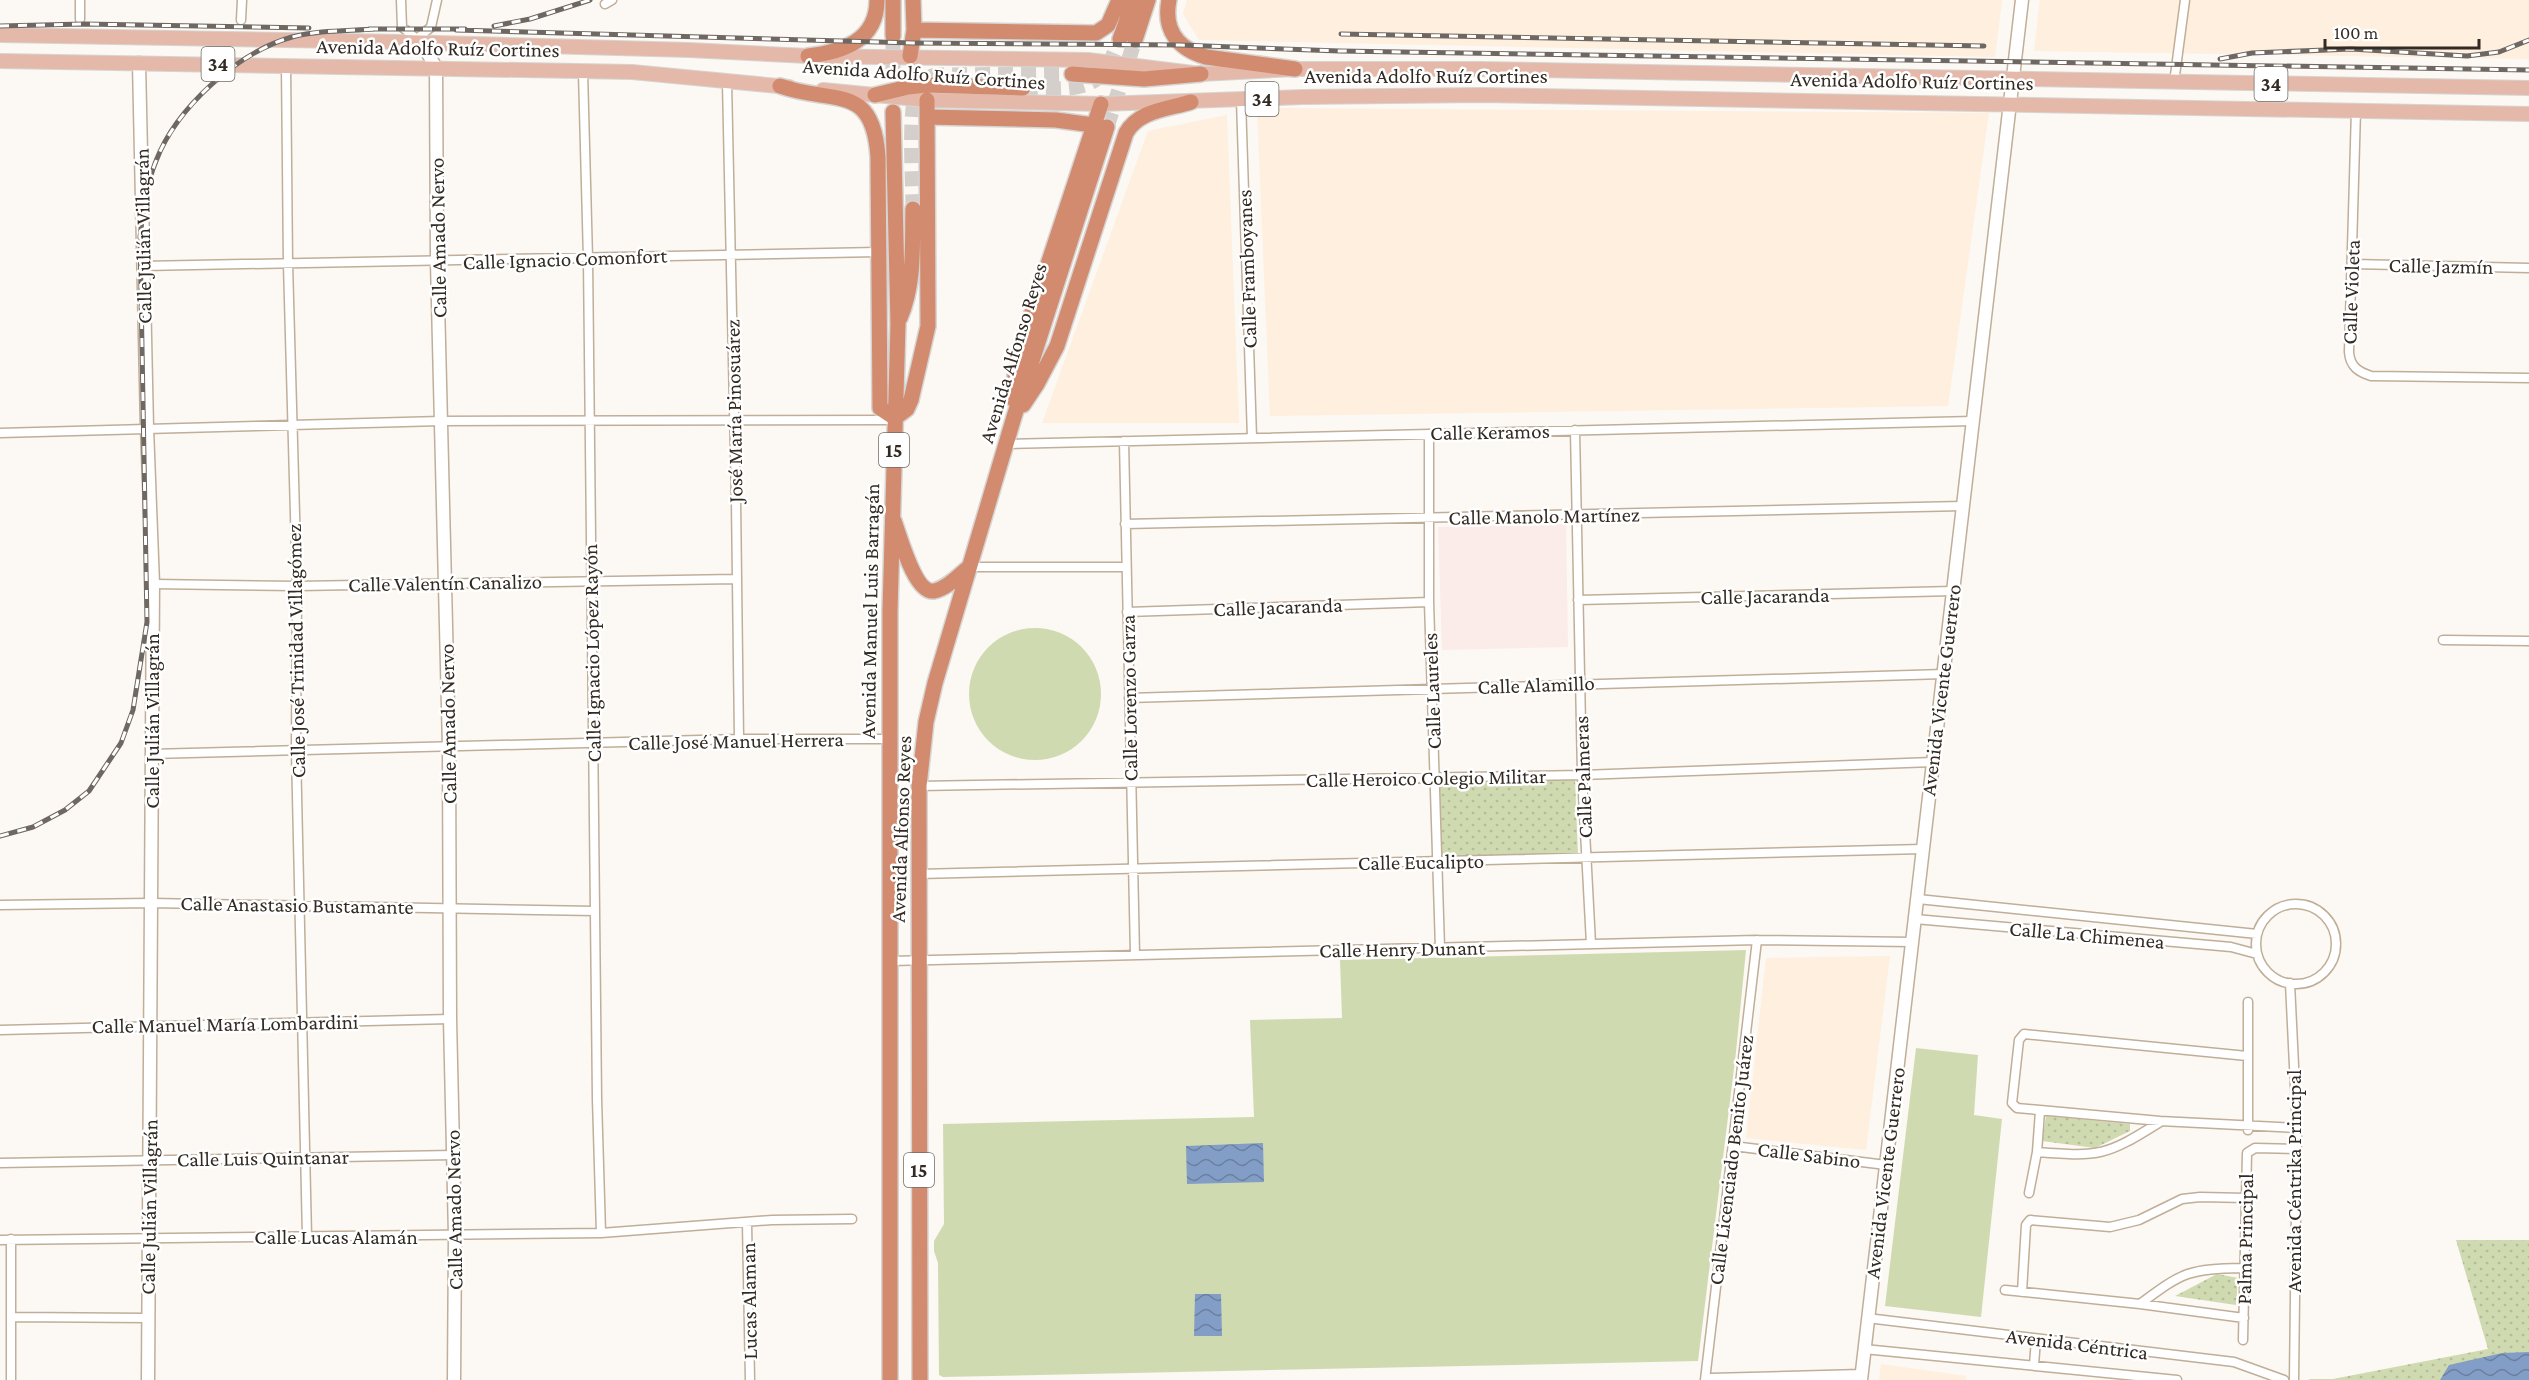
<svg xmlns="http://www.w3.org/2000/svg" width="2529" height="1380" font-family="'Crimson Pro',serif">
<defs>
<pattern id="park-dots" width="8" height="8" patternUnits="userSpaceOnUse" patternTransform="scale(1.5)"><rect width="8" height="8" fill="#d0dab1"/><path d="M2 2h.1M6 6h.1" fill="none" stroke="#b3bb98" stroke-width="1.8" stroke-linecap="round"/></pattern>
<pattern id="water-waves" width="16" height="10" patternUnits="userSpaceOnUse" patternTransform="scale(1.5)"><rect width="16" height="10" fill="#829dc6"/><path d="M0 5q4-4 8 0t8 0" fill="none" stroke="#6b80a0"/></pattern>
</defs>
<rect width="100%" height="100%" fill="#fcf8f4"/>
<!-- built -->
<path fill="#feefde" d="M 1187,0 L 2002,0 L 1995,57 L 1199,40 L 1183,14 Z
M 2040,0 L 2529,0 L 2529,59 L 2034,51 Z
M 1257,108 L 1989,113 L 1948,406 L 1270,416 Z
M 1227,115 L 1239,423 L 1042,423 L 1148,131 Z
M 1890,956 L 1866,1150 L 1746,1138 L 1766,958 Z
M 1881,1364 L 1966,1376 L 1966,1380 L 1879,1380 Z"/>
<!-- education -->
<path fill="#fbebe9" d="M 1566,524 L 1568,647 L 1442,650 L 1438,527 Z"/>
<!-- grass -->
<path fill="#d0dab1" d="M969 694a66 66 0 1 1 132 0a66 66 0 1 1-132 0Z
M 1746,950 L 1736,1052 L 1698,1361 L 943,1377 L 939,1375 L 938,1263 L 934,1251 L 934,1241 L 944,1224 L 943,1124 L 1254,1117 L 1250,1020 L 1342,1018 L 1340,960 Z
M 1916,1048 L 1978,1055 L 1974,1115 L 2002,1119 L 1981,1317 L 1885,1306 Z"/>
<!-- park -->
<path fill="url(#park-dots)" d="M 1575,779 L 1578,855 L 1440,858 L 1439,780 Z
M 2046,1116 L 2130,1124 L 2130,1131 L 2095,1148 L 2042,1141 Z
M 2456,1240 L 2529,1240 L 2529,1380 L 2310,1380 L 2308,1379 L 2333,1379 L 2488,1349 Z
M 2217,1274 L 2238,1278 L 2236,1305 L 2175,1296 Z"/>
<!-- water -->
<path fill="url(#water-waves)" d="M 1263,1143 L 1264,1182 L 1187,1184 L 1186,1146 Z
M 1195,1294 L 1221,1294 L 1222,1336 L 1194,1336 Z
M 2529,1352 L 2529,1380 L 2440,1380 L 2449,1365 L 2502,1353 Z"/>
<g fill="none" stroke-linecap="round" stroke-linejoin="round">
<!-- highway-tunnel -->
<path stroke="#d4cfca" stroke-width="15" stroke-dasharray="15 8" stroke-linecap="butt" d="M 1023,88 C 1047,88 1086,94 1103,73 C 1111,63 1115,50 1120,39
M 893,102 L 893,36
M 1107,127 L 1135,40
M 913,209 C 913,182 908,111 917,89 C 921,81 927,78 935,75 L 1072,74"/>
<!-- street casing -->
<g stroke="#c0ae99" stroke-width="11">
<path id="street" d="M 80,0 L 80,19
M 401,0 L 402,27 L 422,43
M 605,4 L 612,0
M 241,20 L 242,0
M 418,38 L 431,27 L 437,0
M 286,65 L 288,264 L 297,586 L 296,751 L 307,1237
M 583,72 L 588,259 L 597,1099 L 601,1233
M 727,82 L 736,500 L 739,739
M 2174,83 L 2185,0
M 1241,100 L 1252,438
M 2356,110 L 2349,352 C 2350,367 2359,372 2371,376 L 2529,378
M 2353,264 L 2529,268
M 143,266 L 878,252
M 1575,430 L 1582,775 L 1591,944
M 0,433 L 441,421 L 895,420
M 1429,434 L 1429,602 L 1440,948
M 1124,441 L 1135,955
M 1006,444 L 1973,421
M 1125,524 L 1963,506
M 969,567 L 1126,567
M 153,584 L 297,586 L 736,579
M 1578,600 L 1953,591
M 1127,612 L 1429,602
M 2443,640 L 2529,641
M 1129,698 L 1944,674
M 151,754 L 739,739 L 889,739
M 919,786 L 1582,775 L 1933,762
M 919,874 L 1923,849
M 1918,899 L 2257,934
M2256 944a40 40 0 1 1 80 0a40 40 0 1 1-80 0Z
M 0,905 L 151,903 L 595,911
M 1915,919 L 2231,947 L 2257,954
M 890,961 L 1757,940 L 1913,942
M 2290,983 L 2297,1128 L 2294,1380
M 0,1030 L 450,1019
M 2247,1056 L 2024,1034 L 2019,1040 L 2012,1103 L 2017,1108 L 2160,1121 L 2297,1128
M 2248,1130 L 2248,1002
M 1733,1146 L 1886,1165
M 2037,1152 C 2100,1157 2106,1156 2160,1122
M 0,1163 L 454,1155
M 2029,1193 L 2037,1152 L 2040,1111
M 747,1223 L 750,1380
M 11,1239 L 11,1380
M 0,1240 L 601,1233 L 772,1220 L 852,1219
M 2005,1290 L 2140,1304 L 2244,1318
M 2022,1292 L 2026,1225 L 2030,1220 L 2110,1227 L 2139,1220 L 2182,1199 L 2200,1197 L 2246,1198
M 2140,1304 C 2184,1271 2189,1269 2244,1268
M 12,1317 L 148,1318
M 1867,1318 L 2234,1362 L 2284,1380
M 2243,1340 L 2247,1153 L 2255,1148 L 2297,1149
M 1864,1349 L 2177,1380
M 2034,1365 L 2036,1339
M 1705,1380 L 1757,940"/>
</g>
<!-- secondary casing -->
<g stroke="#c0ae99" stroke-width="15">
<path id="secondary" d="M 422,43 L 436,68 L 437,262 L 449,747 L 450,1019 L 455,1236 L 454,1380
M 139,63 L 147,428 L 153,584 L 148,1380
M 1711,1380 L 1861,1376
M 1861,1380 L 2022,0"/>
</g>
<!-- primary casing -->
<g stroke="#d6d5d3" stroke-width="16">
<path id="primary" d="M 0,35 L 403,42 L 689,50 L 808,56 L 1088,60 L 1201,74 L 1295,69 L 1480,69 L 2529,88
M 0,61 L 632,72 L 789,87
M 823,90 L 927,100 L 1101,104 L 1303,97 L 1481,95 L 2529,114"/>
</g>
<!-- highway casing -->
<g stroke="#d6d5d3" stroke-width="18">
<path id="highway" d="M 893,0 L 893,36
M 1169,0 C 1163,30 1178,49 1206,57 L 1295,69
M 914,30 L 1096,33 L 1108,25 L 1119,0
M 1120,39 L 1134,0
M 1135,40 L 1148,0
M 808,56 C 842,52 877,41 877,0
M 910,56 L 914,30 L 913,0
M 1072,74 L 1144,79 L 1201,74
M 780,86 C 834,105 873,82 878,157 L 880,408 L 895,418 L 907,409 L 911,400 L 928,326 L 927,100
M 875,95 L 908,87 L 926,85 L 1023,88
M 927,117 L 1056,120 L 1093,125
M 900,318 C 915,283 912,246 913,209
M 1014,400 L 1015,375 L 1025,334 L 1101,104
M 1023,405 L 1037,384 L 1057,346 L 1126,133 C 1139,110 1169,109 1191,102
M 894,521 C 900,537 915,594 934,591 C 948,588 959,575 969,567
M 890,1380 L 890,611 L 898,324 L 893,112
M 920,1380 L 919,786 L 926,722 L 935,683 L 1014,417 L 1107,127"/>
</g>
<!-- street -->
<use href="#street" stroke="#fff" stroke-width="8"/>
<!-- secondary -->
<use href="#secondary" stroke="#fff" stroke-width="12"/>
<!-- primary -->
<use href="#primary" stroke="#e4b9a9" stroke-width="14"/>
<!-- highway -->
<use href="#highway" stroke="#d28b6f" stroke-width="15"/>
<!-- rail casing -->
<g stroke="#6f6862" stroke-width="5">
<path id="rail" d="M 0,26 L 84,24 L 309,28
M 494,26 L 530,19 L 590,0
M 369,29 L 465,29
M 456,30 L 913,43 L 1180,45 L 1339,51 L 2529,70
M 1341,34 L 1984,46
M 2220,59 L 2252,53 L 2351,49 L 2467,56 L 2499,52 L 2529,40
M 0,836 L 33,827 L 65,810 L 89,791 L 121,743 L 133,710 L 147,622 L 140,237 C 143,212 146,185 156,161 C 176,108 238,52 292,37 C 319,30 347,31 375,29"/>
</g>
<!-- rail -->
<use href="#rail" stroke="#fff" stroke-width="3" stroke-dasharray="9" stroke-linecap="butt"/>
</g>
<g text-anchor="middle" stroke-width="5" stroke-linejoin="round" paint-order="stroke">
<!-- shield labels -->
<g fill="#fff" stroke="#706b65" stroke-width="1.5">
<rect x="201.5" y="47" width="33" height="34" rx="4.5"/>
<rect x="2254.5" y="67" width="33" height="34" rx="4.5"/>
<rect x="1245.5" y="82" width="33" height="34" rx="4.5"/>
<rect x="879" y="433" width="30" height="34" rx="4.5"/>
<rect x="904" y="1153" width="30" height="34" rx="4.5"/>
</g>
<g font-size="20" font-weight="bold" fill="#332b23">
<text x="218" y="71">34</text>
<text x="2271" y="91">34</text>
<text x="1262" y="106">34</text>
<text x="894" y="457">15</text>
<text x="919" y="1177">15</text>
</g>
<!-- street labels -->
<g font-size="21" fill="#332b23" stroke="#fff">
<text transform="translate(438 48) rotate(1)" y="7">Avenida Adolfo Ruíz Cortines</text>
<text transform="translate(924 74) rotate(4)" y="7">Avenida Adolfo Ruíz Cortines</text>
<text x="1426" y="83">Avenida Adolfo Ruíz Cortines</text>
<text transform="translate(1912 81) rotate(1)" y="7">Avenida Adolfo Ruíz Cortines</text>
<text transform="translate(143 236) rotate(-91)" y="7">Calle Julián Villagrán</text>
<text transform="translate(438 238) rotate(-91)" y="7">Calle Amado Nervo</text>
<text transform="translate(565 259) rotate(-2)" y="7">Calle Ignacio Comonfort</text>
<text transform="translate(2441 266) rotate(1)" y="7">Calle Jazmín</text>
<text transform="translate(1247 269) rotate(-92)" y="7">Calle Framboyanes</text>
<text transform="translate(2351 292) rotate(-88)" y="7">Calle Violeta</text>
<text transform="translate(1013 353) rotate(-73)" y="7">Avenida Alfonso Reyes</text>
<text transform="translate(734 411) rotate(-91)" y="7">José María Pinosuárez</text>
<text transform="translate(1490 432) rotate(-1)" y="7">Calle Keramos</text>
<text transform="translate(1544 516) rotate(-1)" y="7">Calle Manolo Martínez</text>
<text transform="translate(445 583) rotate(-1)" y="7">Calle Valentín Canalizo</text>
<text transform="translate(1765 596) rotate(-1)" y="7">Calle Jacaranda</text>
<text transform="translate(1278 607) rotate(-2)" y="7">Calle Jacaranda</text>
<text transform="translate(870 611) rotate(-89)" y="7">Avenida Manuel Luis Barragán</text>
<text transform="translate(296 651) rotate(-91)" y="7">Calle José Trinidad Villagómez</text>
<text transform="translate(592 653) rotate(-91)" y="7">Calle Ignacio López Rayón</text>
<text transform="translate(1536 685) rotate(-2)" y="7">Calle Alamillo</text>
<text transform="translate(1941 690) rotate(-83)" y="7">Avenida Vicente Guerrero</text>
<text transform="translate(1432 691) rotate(-92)" y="7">Calle Laureles</text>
<text transform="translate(1129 698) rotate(-91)" y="7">Calle Lorenzo Garza</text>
<text transform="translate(152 721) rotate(-90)" y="7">Calle Julián Villagrán</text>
<text transform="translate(448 724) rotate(-91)" y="7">Calle Amado Nervo</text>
<text transform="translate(736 741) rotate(-1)" y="7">Calle José Manuel Herrera</text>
<text transform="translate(1583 777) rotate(-92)" y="7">Calle Palmeras</text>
<text transform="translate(1426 778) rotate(-1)" y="7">Calle Heroico Colegio Militar</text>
<text transform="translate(901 829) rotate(-88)" y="7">Avenida Alfonso Reyes</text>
<text transform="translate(1421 862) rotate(-1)" y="7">Calle Eucalipto</text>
<text transform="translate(297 905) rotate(1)" y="7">Calle Anastasio Bustamante</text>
<text transform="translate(2087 935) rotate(5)" y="7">Calle La Chimenea</text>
<text transform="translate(1402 949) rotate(-1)" y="7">Calle Henry Dunant</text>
<text transform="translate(225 1024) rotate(-1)" y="7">Calle Manuel María Lombardini</text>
<text transform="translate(1809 1155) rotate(7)" y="7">Calle Sabino</text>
<text transform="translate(263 1158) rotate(-1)" y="7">Calle Luis Quintanar</text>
<text transform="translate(1731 1160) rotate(-83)" y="7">Calle Licenciado Benito Juárez</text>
<text transform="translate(1885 1173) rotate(-83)" y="7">Avenida Vicente Guerrero</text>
<text transform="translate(2294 1181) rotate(-90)" y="7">Avenida Céntrika Principal</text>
<text transform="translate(149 1207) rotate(-89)" y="7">Calle Julián Villagrán</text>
<text transform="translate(454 1210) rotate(-91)" y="7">Calle Amado Nervo</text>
<text x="336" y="1244">Calle Lucas Alamán</text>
<text transform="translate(2245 1239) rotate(-89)" y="7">Palma Principal</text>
<text transform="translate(749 1301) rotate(-91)" y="7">Lucas Alaman</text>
<text transform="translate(2077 1344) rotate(7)" y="7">Avenida Céntrica</text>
</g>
</g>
<!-- scale -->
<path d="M2325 39v9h154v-9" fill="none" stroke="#332b23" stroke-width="3"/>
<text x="2334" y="39" font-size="18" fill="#332b23" stroke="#ffffff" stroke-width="4.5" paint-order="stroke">100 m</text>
</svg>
